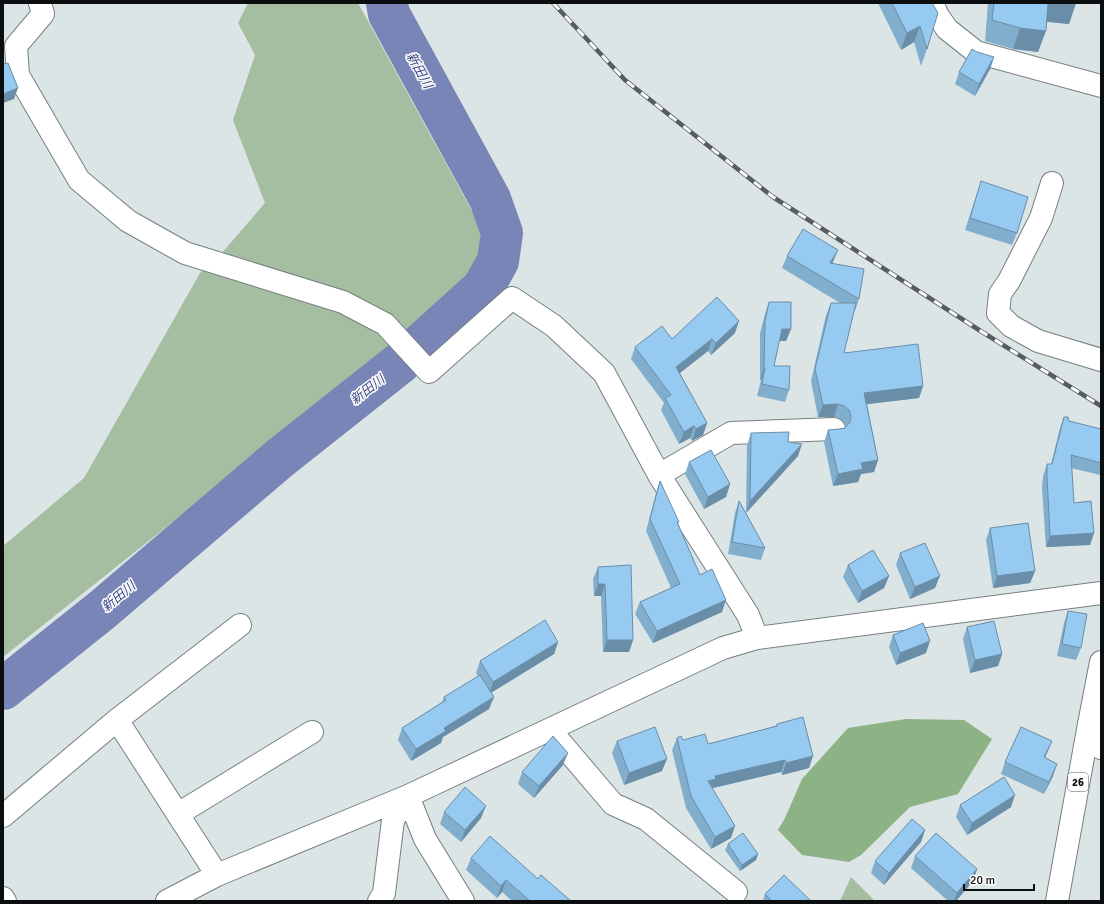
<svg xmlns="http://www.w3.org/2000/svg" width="1104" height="904" font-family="Signika,'Noto Sans JP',sans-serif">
<rect width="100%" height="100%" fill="#dce5e6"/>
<!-- green -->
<path fill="#a5bea1" d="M 248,3 L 358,3 L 478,222 L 483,250 L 470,285 L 3,657 L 3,546 L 84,478 L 200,273 L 221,254 L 265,203 L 233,120 L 255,55 L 238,23 Z
M 851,877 L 875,901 L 840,901 Z"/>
<!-- forest -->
<path fill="#8cb285" d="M 906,719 L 964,720 L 992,739 L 958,794 L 910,807 L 861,855 L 849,862 L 802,855 L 778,830 L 785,818 L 802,779 L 848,728 Z"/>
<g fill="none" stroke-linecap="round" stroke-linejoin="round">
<!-- river -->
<path stroke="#7985b6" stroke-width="42" d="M 3,689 L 102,610 L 280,458 L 400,363 L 483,288 L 498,261 L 502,233 L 490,199 L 389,14 L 387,3"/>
<!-- minor casing -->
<g stroke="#767f80" stroke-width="24">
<path id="minor" d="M 40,3 L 43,14 L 16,46 L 18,75 L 79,180 L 128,221 L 185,253 L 343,302 L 385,324 L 429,372 L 512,298 L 554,326 L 604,373 L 659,475 L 748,615 L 757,638
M 932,3 L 938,16 L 947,29 L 976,52 L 1101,86
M 1052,183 L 1041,218 L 1009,281 L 1000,294 L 998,313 L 1011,326 L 1038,341 L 1101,360
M 659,475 L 731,433 L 834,429
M 117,720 L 217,875
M 1089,724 L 1101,748
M 550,730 L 613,804 L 646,819 L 736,892
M 408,796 L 425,839 L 463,901
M 178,814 L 312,732
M 3,816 L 117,720 L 240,625
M 3,898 L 5,901
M 167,901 L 217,875 L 408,796 L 723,648 L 757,638 L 1101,593
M 379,901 L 384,893 L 393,820 L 408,796"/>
</g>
<!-- major casing -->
<g stroke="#767f80" stroke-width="24">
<path id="major" d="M 1057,901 L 1089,724 L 1101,662"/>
</g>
<!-- minor -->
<use href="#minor" stroke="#fff" stroke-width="22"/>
<!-- major -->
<use href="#major" stroke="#fff" stroke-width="22"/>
<!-- rail casing -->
<g stroke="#575c5d" stroke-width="4.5">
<path id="rail" d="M 553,3 L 625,80 L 773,197 L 979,330 L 1101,406"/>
</g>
<!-- rail -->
<use href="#rail" stroke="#fff" stroke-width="3" stroke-dasharray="9" stroke-linecap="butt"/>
</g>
<!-- wall -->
<path fill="#82aece" d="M 878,3 L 932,3 L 927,49 L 921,66 L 914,42 L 901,50 Z
M 988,3 L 1076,3 L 1069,24 L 1047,22 L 1038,52 L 1013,49 L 985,41 Z
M 977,52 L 994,57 L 990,69 L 975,96 L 955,84 L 959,72 Z
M 981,181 L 1017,233 L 1012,245 L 965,230 Z
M 787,256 L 833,262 L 832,264 L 859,299 L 855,311 L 854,311 L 844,353 L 923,386 L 919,398 L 867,404 L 878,460 L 874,472 L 861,474 L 858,482 L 833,486 L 824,442 L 828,430 L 839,429 L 845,428 L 846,426 L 844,422 L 839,418 L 834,417 L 818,417 L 811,381 L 826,315 L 831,303 L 840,303 L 782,268 Z
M 769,302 L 791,329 L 786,341 L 779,341 L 774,366 L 789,390 L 785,402 L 757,396 L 761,380 L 760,380 L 760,333 L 765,314 Z
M 735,333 L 711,355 L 708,351 L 680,373 L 707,423 L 703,435 L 692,441 L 690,438 L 679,444 L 661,410 L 664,403 L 631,359 L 635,347 Z
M 1064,417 L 1069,421 L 1101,429 L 1101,472 L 1100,475 L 1071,468 L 1074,503 L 1094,533 L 1090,545 L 1046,547 L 1042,488 L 1043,476 L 1047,464 L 1051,464 L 1060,428 Z
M 751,433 L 788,442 L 798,456 L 746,513 L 765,548 L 761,560 L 728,554 L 735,513 L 739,501 L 746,513 L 747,445 Z
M 689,462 L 730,484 L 726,497 L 704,509 L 685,474 Z
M 660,481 L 700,575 L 722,612 L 653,643 L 635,614 L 640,602 L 671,588 L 646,531 L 656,493 Z
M 990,528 L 1035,571 L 1030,583 L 993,588 L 986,540 Z
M 900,553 L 935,588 L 910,599 L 896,565 Z
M 848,565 L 889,576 L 884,588 L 858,603 L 843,577 Z
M 598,567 L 633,640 L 629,652 L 603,652 L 601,596 L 594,596 L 593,579 Z
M 1068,611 L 1081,648 L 1076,660 L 1057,656 L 1064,623 Z
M 967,627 L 1002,654 L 998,666 L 970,673 L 963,639 Z
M 893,635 L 926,653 L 896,665 L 889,647 Z
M 558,642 L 554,654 L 491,693 L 489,709 L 443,737 L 441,743 L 411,761 L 398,740 L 402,728 L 442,702 L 444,697 L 478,676 L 476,673 L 480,661 Z
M 777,724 L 809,768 L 782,775 L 781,772 L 713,788 L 712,789 L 731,838 L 711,849 L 686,808 L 672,750 L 677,738 L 683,740 L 708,744 L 776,726 Z
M 617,741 L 662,771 L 624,785 L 612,753 Z
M 1052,741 L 1045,758 L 1053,776 L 1044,794 L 1001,774 L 1005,762 Z
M 563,765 L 534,798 L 518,784 L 522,772 Z
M 960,805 L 1011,807 L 967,835 L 956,817 Z
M 444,812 L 481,818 L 461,842 L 440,824 Z
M 925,830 L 921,842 L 884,885 L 871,873 L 875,861 Z
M 728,844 L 758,854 L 756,860 L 740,871 L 725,850 Z
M 915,856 L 977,869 L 973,881 L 956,901 L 948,901 L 911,868 Z
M 471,858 L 538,879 L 571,901 L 512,901 L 502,892 L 497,898 L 466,870 Z
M 765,894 L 811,901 L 763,901 Z"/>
<!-- shaded-wall -->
<path fill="#6a8da8" d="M 1048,3 L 1076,3 L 1069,24 L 1041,21 Z
M 920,26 L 914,42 L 901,50 L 907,33 Z
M 1020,28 L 1046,31 L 1038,52 L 1013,49 Z
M 994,57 L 990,69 L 975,96 L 979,84 Z
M 18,88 L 14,99 L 3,103 L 3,94 Z
M 838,250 L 833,262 L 825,275 L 830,263 Z
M 739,321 L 735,333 L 711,355 L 716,343 Z
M 782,329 L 791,329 L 786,341 L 777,341 Z
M 712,339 L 708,351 L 672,379 L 676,367 Z
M 764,368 L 765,368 L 761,380 L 760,380 Z
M 923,386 L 919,398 L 860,405 L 864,393 Z
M 838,404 L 834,417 L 818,417 L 823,405 Z
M 707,423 L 703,435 L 692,441 L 696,429 Z
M 694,426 L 690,438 L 679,444 L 684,432 Z
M 802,444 L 798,456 L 746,513 L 750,501 Z
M 878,460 L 874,472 L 861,474 L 858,482 L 833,486 L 838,474 L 861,463 Z
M 730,484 L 726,497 L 704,509 L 708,497 Z
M 1094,533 L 1090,545 L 1046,547 L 1050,536 Z
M 1035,571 L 1030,583 L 993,588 L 997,576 Z
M 889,576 L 884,588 L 858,603 L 862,591 Z
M 940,576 L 935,588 L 910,599 L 915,587 Z
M 598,584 L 605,584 L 601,596 L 594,596 Z
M 726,600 L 722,612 L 653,643 L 657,631 Z
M 607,640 L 633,640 L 629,652 L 603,652 Z
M 930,641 L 926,653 L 896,665 L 900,653 Z
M 558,642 L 554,654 L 489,694 L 493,682 Z
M 1002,654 L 998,666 L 970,673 L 975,660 Z
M 494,697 L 489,709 L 443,737 L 441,743 L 411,761 L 416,749 L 444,728 Z
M 1052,741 L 1047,753 L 1040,769 L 1044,757 Z
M 568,753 L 563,765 L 534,798 L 539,786 Z
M 813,756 L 809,768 L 782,775 L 786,763 Z
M 667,759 L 662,771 L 624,785 L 629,773 Z
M 785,760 L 781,772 L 713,788 L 712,791 L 708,781 L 715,776 Z
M 1057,764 L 1053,776 L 1044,794 L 1049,782 Z
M 1015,795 L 1011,807 L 967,835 L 972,823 Z
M 486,806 L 481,818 L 461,842 L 465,830 Z
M 735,826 L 731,838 L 711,849 L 715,837 Z
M 925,830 L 921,842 L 884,885 L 889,873 Z
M 758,854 L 756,860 L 740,871 L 742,865 Z
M 977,869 L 973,881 L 956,901 L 954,901 L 957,893 Z
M 506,880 L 502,892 L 497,898 L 501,886 Z"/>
<!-- building -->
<path fill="#97caf0" stroke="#6a8da8" d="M 892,3 L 932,3 L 938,13 L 927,49 L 920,26 L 907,33 Z
M 994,3 L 1048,3 L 1046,31 L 1020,28 L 992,20 Z
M 972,49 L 977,52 L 994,57 L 979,84 L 959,72 Z
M 8,63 L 18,88 L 3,94 L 3,64 Z
M 981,181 L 1028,197 L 1017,233 L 970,218 Z
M 803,229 L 838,250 L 830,263 L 864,269 L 859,299 L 787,256 Z
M 717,297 L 739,321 L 716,343 L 712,339 L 676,367 L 707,423 L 696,429 L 694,426 L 684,432 L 665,398 L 671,395 L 635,347 L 662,326 L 672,339 Z
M 769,302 L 791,302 L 791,329 L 782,329 L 774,366 L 790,366 L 789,390 L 762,384 L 765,368 L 764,368 L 765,321 Z
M 831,303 L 856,303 L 844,353 L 918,344 L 923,386 L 864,393 L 878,460 L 861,463 L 863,469 L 838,474 L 828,430 L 839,429 L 845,428 L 850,422 L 851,416 L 849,410 L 844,406 L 838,404 L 823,405 L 815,369 Z
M 1064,417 L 1068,417 L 1069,421 L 1101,429 L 1101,463 L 1071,455 L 1074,503 L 1091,501 L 1094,533 L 1050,536 L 1047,476 L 1047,464 L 1052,464 Z
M 789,432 L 788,442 L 802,444 L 750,501 L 751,433 Z
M 711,450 L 730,484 L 708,497 L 689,462 Z
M 660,481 L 679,522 L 677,522 L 700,575 L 712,569 L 726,600 L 657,631 L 640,602 L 680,584 L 650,519 Z
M 739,501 L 765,548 L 732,542 Z
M 1028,523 L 1035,571 L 997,576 L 990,528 Z
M 925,543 L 940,576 L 915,587 L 900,553 Z
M 873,550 L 889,576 L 862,591 L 848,565 Z
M 631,565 L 633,640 L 607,640 L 605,584 L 598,584 L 598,567 Z
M 1068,611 L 1087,614 L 1081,648 L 1062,644 Z
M 545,620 L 558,642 L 493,682 L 480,661 Z
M 994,621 L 1002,654 L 975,660 L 967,627 Z
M 923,623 L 930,641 L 900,653 L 893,635 Z
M 480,675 L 494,697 L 444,728 L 446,731 L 416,749 L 402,728 L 446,700 L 444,697 Z
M 803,717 L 813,756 L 786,763 L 785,760 L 715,776 L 716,779 L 708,781 L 735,826 L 715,837 L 691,796 L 677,738 L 681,736 L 683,740 L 705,734 L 708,744 L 777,726 L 777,724 Z
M 655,727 L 667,759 L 629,773 L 617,741 Z
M 1021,727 L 1052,741 L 1044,757 L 1057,764 L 1049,782 L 1005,762 Z
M 553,736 L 568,753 L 539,786 L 522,772 Z
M 1004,777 L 1015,795 L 972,823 L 960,805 Z
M 465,787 L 486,806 L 465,830 L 444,812 Z
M 912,819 L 925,830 L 889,873 L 875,861 Z
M 743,833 L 758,854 L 742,865 L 728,844 Z
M 936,833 L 977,869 L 957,893 L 915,856 Z
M 490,836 L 538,879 L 541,875 L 571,901 L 530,901 L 506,880 L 501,886 L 471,858 Z
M 784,875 L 811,901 L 772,901 L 765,894 Z"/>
<g text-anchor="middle" stroke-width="3" stroke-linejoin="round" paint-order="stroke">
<!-- shield labels -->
<rect fill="#fff" stroke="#545657" stroke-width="1" x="1068" y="773" width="20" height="18" rx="3"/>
<g font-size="11" font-weight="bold" fill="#0b0e0f">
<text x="1078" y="786">26</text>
</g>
<!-- water labels -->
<g font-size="13" font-style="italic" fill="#3a4584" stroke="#fff">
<text transform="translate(420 70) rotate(61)" y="5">新田川</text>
<text transform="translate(367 389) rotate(-38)" y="5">新田川</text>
<text transform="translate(118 596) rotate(-40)" y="5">新田川</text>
</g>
</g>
<!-- border -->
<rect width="1104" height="904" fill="none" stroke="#0b0e0f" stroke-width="8"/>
<!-- scale -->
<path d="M964 884v6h70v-6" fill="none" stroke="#0b0e0f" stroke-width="2"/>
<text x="970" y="884" font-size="12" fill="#0b0e0f" stroke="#ffffff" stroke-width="3" paint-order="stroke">20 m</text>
</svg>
